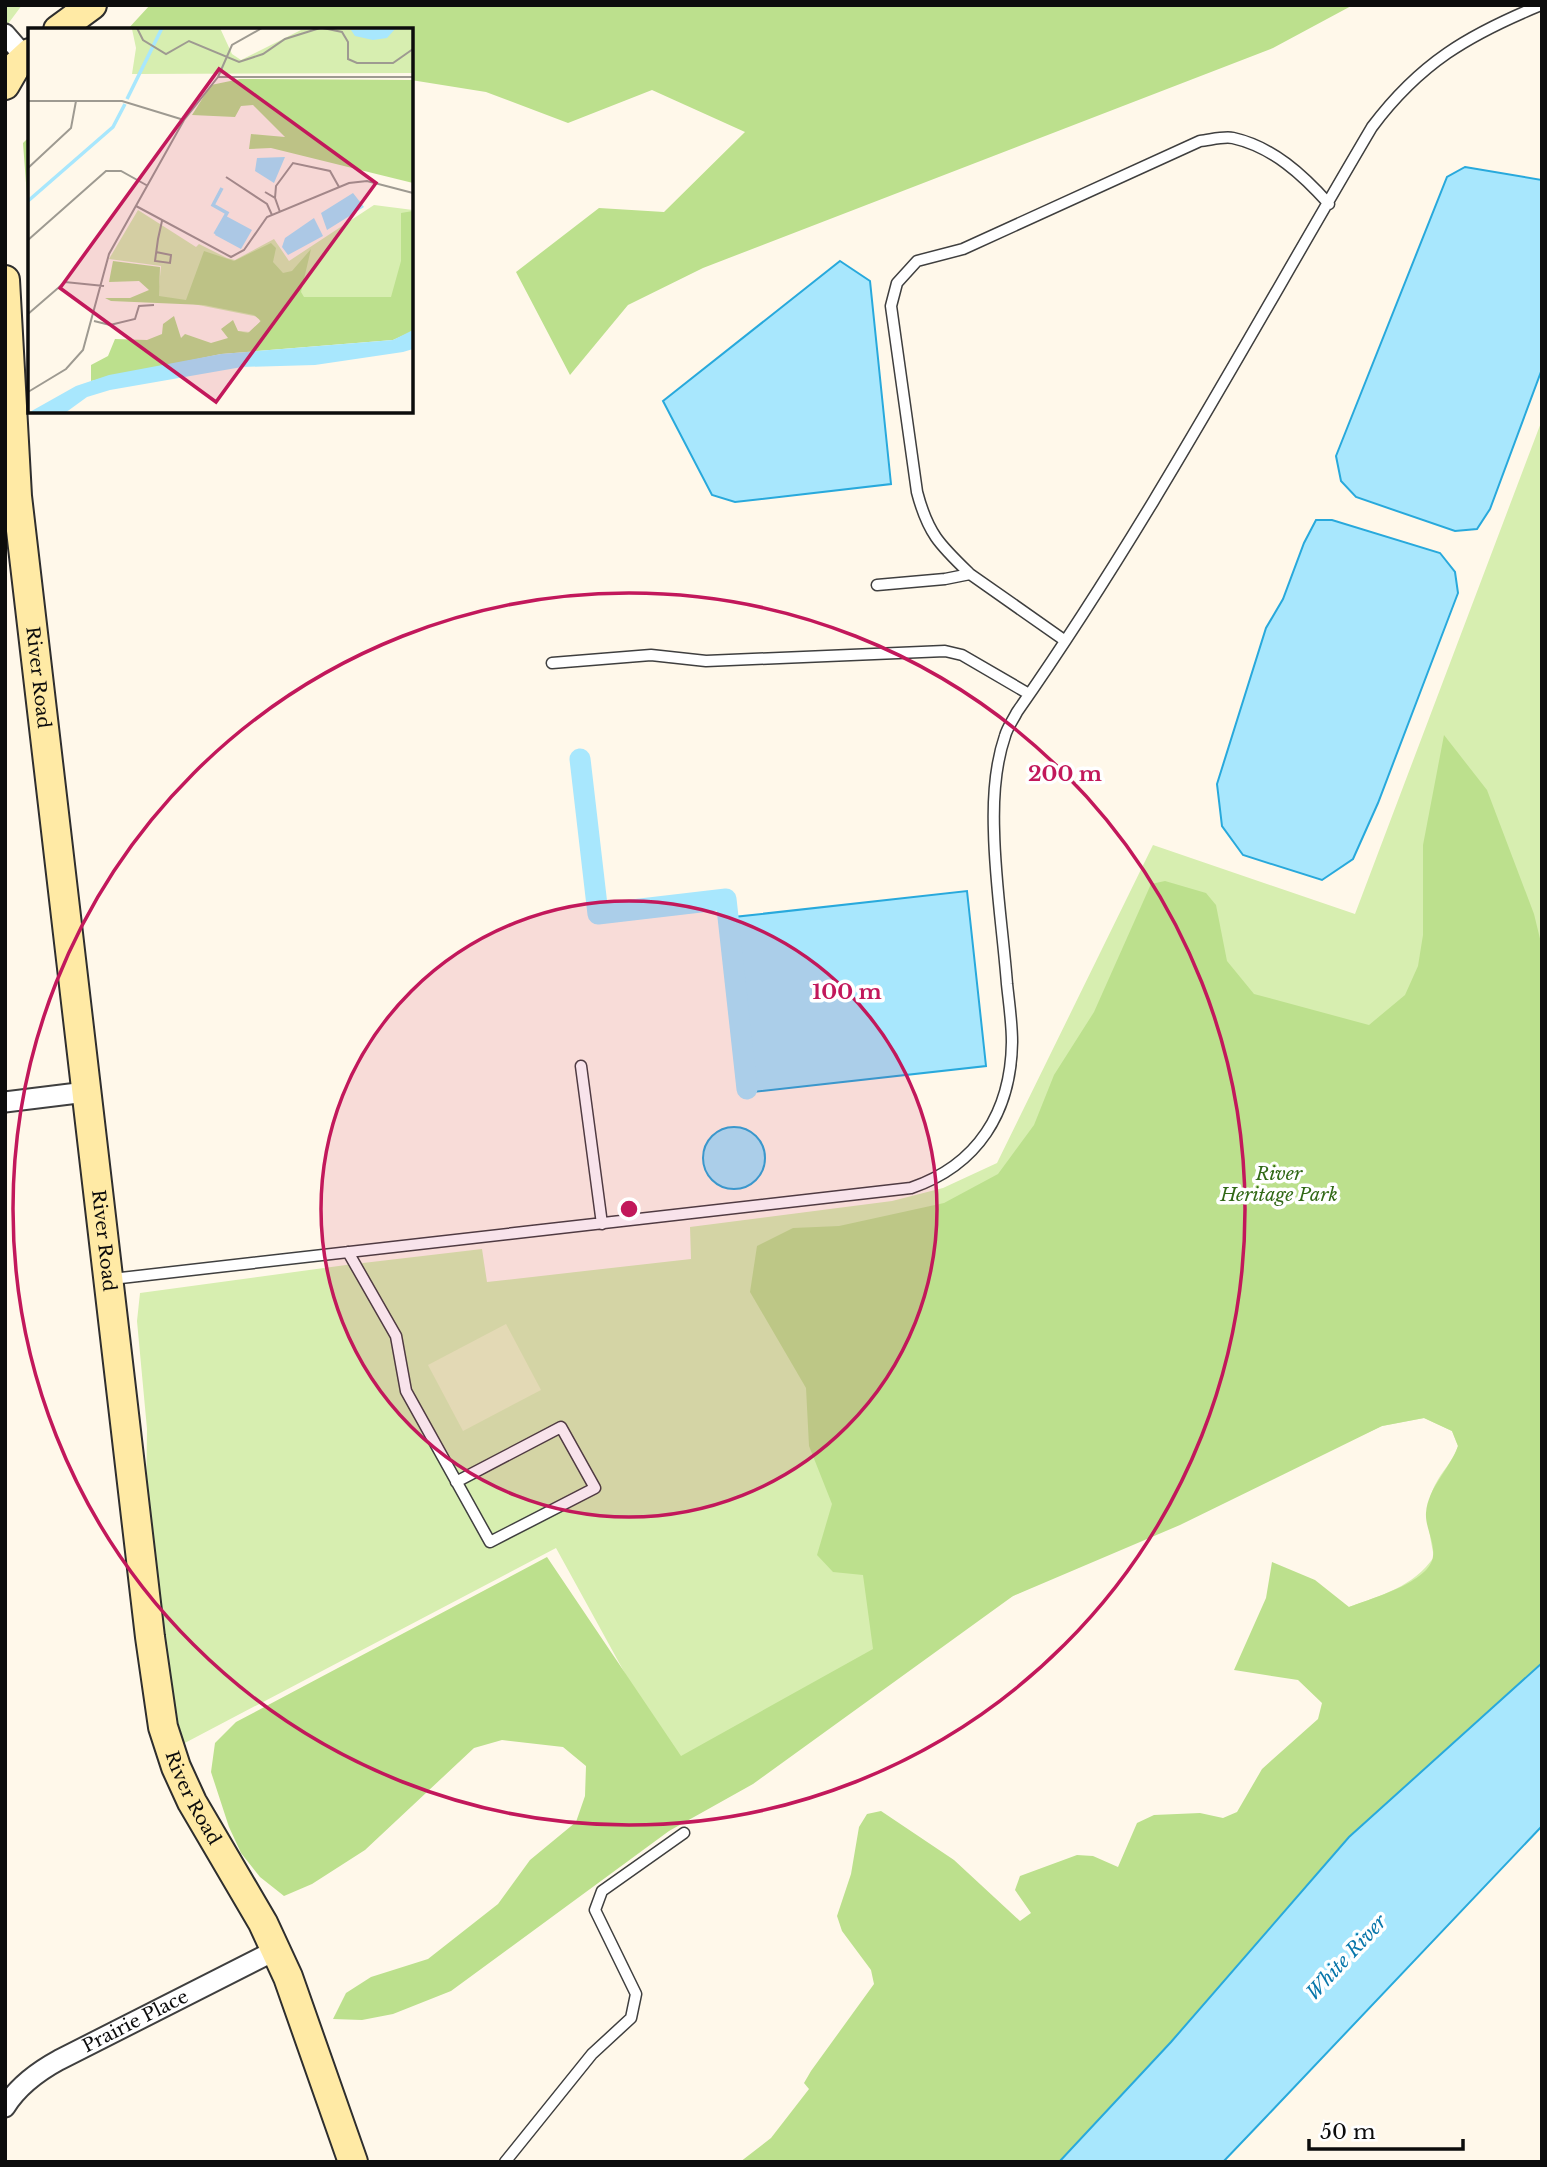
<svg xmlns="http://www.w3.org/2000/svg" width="1547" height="2167" font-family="'Libre Baskerville',serif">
<rect width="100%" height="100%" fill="#fff8ea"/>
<!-- green -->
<path fill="#d7eeb0" d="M 5,5 L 22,5 L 5,28 Z
M 1542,420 L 1542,1664 L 1349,1607 C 1382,1595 1413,1587 1434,1557 C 1429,1531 1423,1509 1435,1485 C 1442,1471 1453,1461 1458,1446 L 1452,1431 L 1424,1418 L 1382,1426 L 1013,1596 L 677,1768 L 556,1548 L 181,1745 L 171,1710 L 146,1510 L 147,1429 L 137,1321 L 140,1293 L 346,1265 L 482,1249 L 487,1282 L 691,1259 L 690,1227 L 892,1201 L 943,1188 L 997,1163 L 1153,845 L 1355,914 Z"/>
<!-- forest -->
<path fill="#bce08d" d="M 150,5 L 1353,5 L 1273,48 L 703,268 L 628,305 L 570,375 L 516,272 L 599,208 L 664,212 L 745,132 L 652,90 L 568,123 L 486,92 L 411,80 L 411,30 L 127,30 Z
M 30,136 L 30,236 L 23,143 Z
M 1444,735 L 1487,790 L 1534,914 L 1542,947 L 1542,1663 L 1349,1837 L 1171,2042 L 1059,2162 L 740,2162 L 771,2138 L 809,2089 L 804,2083 L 811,2071 L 874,1984 L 871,1970 L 842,1931 L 837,1916 L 851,1874 L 859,1827 L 867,1814 L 881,1811 L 954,1860 L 1020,1921 L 1031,1913 L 1015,1890 L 1020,1876 L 1077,1855 L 1093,1856 L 1118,1867 L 1137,1823 L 1154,1815 L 1200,1813 L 1223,1818 L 1237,1812 L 1262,1769 L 1318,1719 L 1322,1703 L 1298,1680 L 1234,1670 L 1266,1598 L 1272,1562 L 1315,1580 L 1349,1607 C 1370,1599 1431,1582 1433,1556 C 1435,1542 1425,1527 1426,1513 C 1428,1487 1450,1469 1458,1446 L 1452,1431 L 1424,1418 L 1382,1426 L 1180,1525 L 1013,1596 L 753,1784 L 669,1831 L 451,1991 L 393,2014 L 362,2020 L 333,2019 L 346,1993 L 371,1977 L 428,1959 L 498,1904 L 530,1860 L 576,1822 L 585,1796 L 586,1766 L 563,1747 L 502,1740 L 474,1748 L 365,1850 L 312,1884 L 284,1896 L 260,1877 L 241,1853 L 229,1827 L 211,1772 L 215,1743 L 236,1722 L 547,1557 L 681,1756 L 873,1649 L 863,1575 L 833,1572 L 817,1555 L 832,1504 L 809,1446 L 806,1388 L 750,1292 L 757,1246 L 793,1228 L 839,1226 L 944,1203 L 998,1174 L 1034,1125 L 1054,1075 L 1094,1012 L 1151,884 L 1165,881 L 1206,893 L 1216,905 L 1227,961 L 1254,994 L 1369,1025 L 1405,995 L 1418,966 L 1423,935 L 1423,845 Z"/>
<!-- pitch -->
<path fill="#e8f4c2" d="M 506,1324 L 541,1390 L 463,1431 L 428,1365 Z"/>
<!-- water -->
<path fill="#a8e7fd" stroke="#28a9dc" stroke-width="2" d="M 1465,167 L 1542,180 L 1542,369 L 1490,509 L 1477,529 L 1455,531 L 1356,497 L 1341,481 L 1336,456 L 1447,177 Z
M 840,261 L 870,281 L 891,484 L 735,502 L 712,495 L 663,401 Z
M 1316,520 L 1332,520 L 1440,553 L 1455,572 L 1458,593 L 1378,803 L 1353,859 L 1322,880 L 1243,855 L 1222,826 L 1217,784 L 1266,628 L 1283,599 L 1304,543 Z
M 967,891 L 986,1066 L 753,1092 L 734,917 Z
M703 1158a31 31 0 1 1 62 0a31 31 0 1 1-62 0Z
M 1542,1663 L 1542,1826 L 1265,2118 L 1223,2162 L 1059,2162 L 1171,2042 L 1349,1837 Z"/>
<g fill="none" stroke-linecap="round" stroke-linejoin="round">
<!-- canal -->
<path stroke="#a8e7fd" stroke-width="21" d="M 580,759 L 598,914 L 726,899 L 747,1089"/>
<!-- lane casing -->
<g stroke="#3f3f3f" stroke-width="13">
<path id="lane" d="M 970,574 C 940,545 928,534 917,492 L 891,306 L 897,283 L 917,261 L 963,249 L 1200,141 C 1210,140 1224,136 1233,138 C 1273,147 1303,175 1329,204
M 877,585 L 945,579 L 970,574 L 1064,640
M 552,663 L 651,655 L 706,661 L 945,651 L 962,655 L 1029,694
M 581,1066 L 602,1224
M 348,1252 L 396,1336 L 406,1391 L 490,1542 L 595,1488 L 561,1427 L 456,1482
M 112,1279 L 911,1188 C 978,1165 1011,1112 1012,1042 C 1012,1023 1009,1003 1007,984 C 1003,933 995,882 994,831 C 993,801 995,765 1005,736 C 1007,728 1013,720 1017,712 C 1148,525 1256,323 1372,127 C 1420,63 1468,35 1541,5
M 505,2162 L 592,2054 L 631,2018 L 636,1994 L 595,1910 L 602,1891 L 684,1833"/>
</g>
<!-- street casing -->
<g stroke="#3f3f3f" stroke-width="23">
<g id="street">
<path d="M 5,34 L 25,57"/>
<path d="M 5,1102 L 86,1092"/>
<path id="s1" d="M 5,2107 C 18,2086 37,2072 59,2060 L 276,1950"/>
</g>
</g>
<!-- secondary casing -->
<g stroke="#2e2e2e" stroke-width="32">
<g id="secondary">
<path d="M 58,30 L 92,5"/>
<path d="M 5,85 L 16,66 L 30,53"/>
<path id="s2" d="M 5,280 L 17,496 L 150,1637 L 163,1727 L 176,1767 L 192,1802 L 263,1923 L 288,1977 L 353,2162"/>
</g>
</g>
<!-- lane -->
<use href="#lane" stroke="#fff" stroke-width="10"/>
<!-- street -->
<use href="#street" stroke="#fff" stroke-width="19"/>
<!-- secondary -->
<use href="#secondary" stroke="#ffeaa5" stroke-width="28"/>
</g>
<!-- distance rings -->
<circle cx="629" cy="1209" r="308" fill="#c2185b" fill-opacity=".12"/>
<g fill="none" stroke="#c2185b" stroke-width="3.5">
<circle cx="629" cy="1209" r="308"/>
<circle cx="629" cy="1209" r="616"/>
</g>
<g text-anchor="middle" stroke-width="7" stroke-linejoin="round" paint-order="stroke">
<!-- street labels -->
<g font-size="18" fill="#0c0c0c" stroke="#fff">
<text dy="6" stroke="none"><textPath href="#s2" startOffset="399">River Road</textPath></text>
<text dy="6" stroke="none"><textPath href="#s2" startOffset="966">River Road</textPath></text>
<text dy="6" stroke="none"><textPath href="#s2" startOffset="1533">River Road</textPath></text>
<text dy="6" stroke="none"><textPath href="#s1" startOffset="158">Prairie Place</textPath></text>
</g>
<!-- park labels -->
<g font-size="18" font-style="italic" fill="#316916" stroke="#fff">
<text x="1279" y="1180">River<tspan x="1279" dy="21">Heritage Park</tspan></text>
</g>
<!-- water labels -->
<g font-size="19" font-style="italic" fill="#0876aa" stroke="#fff">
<text transform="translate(1346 1957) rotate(-47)" y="7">White River</text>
</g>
</g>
<!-- overview -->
<g transform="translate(28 28)">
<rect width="385" height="385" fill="#fff8ea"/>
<path d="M 192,0 L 204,26 L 213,32 L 273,2 L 385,0 L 385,45 L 104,46 L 108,20 L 104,1 ZM 346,177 L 385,182 L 385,288 L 206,324 L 210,303 L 222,304 L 232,294 L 231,289 L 130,269 L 133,238 L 81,231 L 110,182 L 168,219 L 171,216 L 199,230 L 207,232 L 246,211 L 261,233 Z" fill="#d7eeb0"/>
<path d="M 212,51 L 385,52 L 385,155 L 243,120 L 221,121 L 223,106 L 257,109 L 225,77 L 213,78 L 207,89 L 164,87 L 183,57 ZM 385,183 L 385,302 L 381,305 L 365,312 L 193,326 L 63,353 L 63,337 L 80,328 L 87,311 L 119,312 L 134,306 L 135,296 L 146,288 L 153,310 L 157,306 L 183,315 L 200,310 L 193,301 L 205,292 L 210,303 L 220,305 L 233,293 L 226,287 L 176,277 L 83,273 L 77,270 L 102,270 L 121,262 L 111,253 L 81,254 L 85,233 L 132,239 L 131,268 L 158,272 L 176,223 L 206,233 L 243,215 L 248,220 L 245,234 L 255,245 L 264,243 L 283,221 L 273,264 L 276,269 L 363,269 L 373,233 L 373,185 Z" fill="#bce08d"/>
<path d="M 368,0 L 359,10 L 345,12 L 327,8 L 323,2 ZM 257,129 L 246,155 L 227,143 L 229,130 ZM 325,165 L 336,179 L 299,202 L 293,185 ZM 198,188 L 224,202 L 213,221 L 187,207 ZM 286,190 L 295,208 L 260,227 L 254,219 L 257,210 ZM 385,302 L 385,321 L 375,324 L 287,337 L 214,339 L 82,362 L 59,369 L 37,385 L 0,385 L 48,358 L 81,347 L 193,326 L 365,312 Z" fill="#a8e7fd"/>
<path fill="none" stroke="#a8e7fd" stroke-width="3.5" d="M 99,71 L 134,0M 0,173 L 85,99 L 97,76M 187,206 L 199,185 L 185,177 L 194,160"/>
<path fill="none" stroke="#9e9a91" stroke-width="2" d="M 109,0 L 115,12 L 138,26 L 161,13 L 211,34 L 235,26 L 257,11 L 292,0M 295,0 L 314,4 L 320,14 L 320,31 L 329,35 L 365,35 L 385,21M 190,49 L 385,49M 190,49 L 204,17 L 234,0M 0,73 L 94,73 L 156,92M 0,140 L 43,100 L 48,73M 198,149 L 239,176 L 244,187M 237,164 L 247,170 L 252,184M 247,170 L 248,158 L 265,135 L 302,143 L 311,159M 108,178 L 203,229 L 216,222 L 239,189 L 321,155 L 339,153 L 385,165M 0,212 L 78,143 L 93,143 L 120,158M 128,224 L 143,227 L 142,235 L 127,233 L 130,211 L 134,193M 0,286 L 37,254 L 76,258M 66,293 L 82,297 L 107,291 L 111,278 L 126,277M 0,364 L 38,341 L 55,322 L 81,226 L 156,92 L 190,49"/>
<path fill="#c2185b" fill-opacity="0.15" stroke="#c2185b" stroke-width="3.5" d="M 191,41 L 348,155 L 188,374 L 32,260 Z"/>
<rect width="385" height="385" fill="none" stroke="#0c0c0c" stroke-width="3.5"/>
</g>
<circle cx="629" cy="1209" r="10" fill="#c2185b" stroke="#fff" stroke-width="3.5"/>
<g font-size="21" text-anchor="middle" font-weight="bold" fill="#c2185b" stroke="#fff" stroke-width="7" stroke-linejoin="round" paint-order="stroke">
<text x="1065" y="781">200 m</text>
<text x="847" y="999">100 m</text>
</g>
<!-- border -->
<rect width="1547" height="2167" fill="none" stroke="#0c0c0c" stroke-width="14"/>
<!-- scale -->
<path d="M1309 2139v10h154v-10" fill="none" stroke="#0c0c0c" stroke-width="3.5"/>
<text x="1320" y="2139" font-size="21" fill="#0c0c0c" stroke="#ffffff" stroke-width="5" paint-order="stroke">50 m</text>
</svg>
